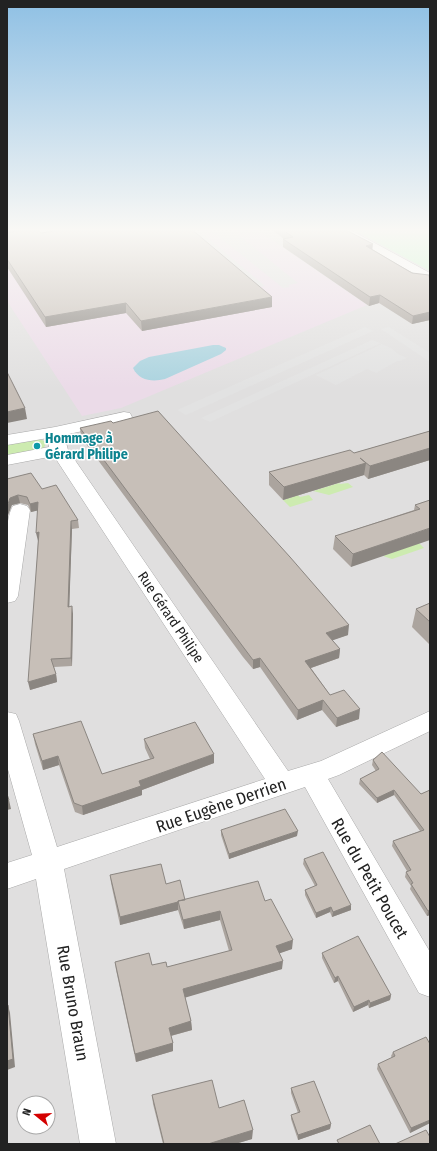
<svg xmlns="http://www.w3.org/2000/svg" width="437" height="1151" font-family="'Fira Sans Condensed',sans-serif">
<rect width="100%" height="100%" fill="#f2efe9"/>
<!-- residential -->
<path fill="#e0dfdf" fill-rule="evenodd" d="M 7,228 L 430,228 L 430,1144 L 7,1144 ZM 24,1103 L 48,1103 L 48,1127 L 24,1127 Z"/>
<!-- industrial -->
<path fill="#ebdbe8" d="M 74,228 L 255,228 L 367,305 L 121,408 L 82,416 L 7,301 L 7,241 Z"/>
<!-- grass -->
<path fill="#cdebb0" d="M 40,439 L 46,442 L 46,444 L 43,449 L 7,457 L 7,443 Z
M 339,483 L 340,484 L 348,483 L 353,487 L 329,495 L 313,491 Z
M 298,495 L 300,497 L 309,495 L 313,500 L 290,507 L 283,500 Z
M 419,543 L 424,548 L 392,559 L 383,556 Z"/>
<!-- park -->
<path fill="#c8facc" d="M 350,228 L 430,228 L 430,271 Z"/>
<!-- parking -->
<path fill="#e2e2e2" d="M 184,228 L 196,228 L 265,286 L 254,288 Z
M 208,228 L 230,228 L 298,283 L 288,285 L 290,287 L 283,288 Z
M 365,327 L 373,331 L 186,415 L 177,410 Z
M 389,327 L 430,353 L 430,362 L 381,329 Z
M 372,340 L 381,343 L 210,422 L 201,418 Z
M 382,344 L 391,348 L 398,354 L 407,358 L 400,361 L 397,361 L 376,373 L 367,369 L 336,385 L 316,375 Z"/>
<!-- water -->
<path fill="#aad3df" d="M 213,345 L 219,345 L 226,348 L 226,350 L 221,354 L 165,379 C 153,382 139,381 133,368 L 140,361 L 149,357 Z"/>
<g fill="none" stroke-linecap="round" stroke-linejoin="round">
<!-- minor casing -->
<g stroke="#a9a9a9" stroke-width="1">
<path id="minor" d="M 33,228 L 55,228 L 53,230 L 7,241 L 7,233 Z
M 332,228 L 347,228 L 430,273 L 430,282 L 334,230 Z
M 124,412 L 130,413 L 132,417 L 130,421 L 64,435 L 68,450 L 288,771 L 321,761 L 430,711 L 430,731 L 339,775 L 328,779 L 430,952 L 430,997 L 419,993 L 305,787 L 64,869 L 116,1144 L 80,1144 L 36,879 L 7,889 L 7,863 L 32,855 L 7,766 L 7,712 L 16,714 L 19,721 L 57,847 L 265,779 L 54,456 L 7,465 L 7,455 L 49,447 L 48,438 L 7,445 L 7,435 L 55,427 Z
M 20,504 L 27,506 L 30,510 L 18,596 L 15,601 L 7,603 C 7,582 2,522 13,506 Z"/>
</g>
<!-- minor -->
<use href="#minor" fill="#fff" fill-rule="evenodd"/>
</g>
<!-- wall -->
<path fill="#aba49e" d="M 270,228 L 342,228 L 372,249 L 412,273 L 430,281 L 430,320 L 412,324 L 379,303 L 369,306 L 283,247 L 283,239 L 284,239 Z
M 7,233 L 41,233 L 272,307 L 142,331 L 126,313 L 46,327 L 7,267 Z
M 80,428 L 348,635 L 332,640 L 340,649 L 339,658 L 311,668 L 330,695 L 359,719 L 336,727 L 322,710 L 297,720 L 260,667 L 253,669 L 243,657 L 81,437 Z
M 430,431 L 430,460 L 368,479 L 364,475 L 283,500 L 269,485 L 269,472 L 354,453 Z
M 7,479 L 42,489 L 78,520 L 79,528 L 72,529 L 69,607 L 73,614 L 72,666 L 54,667 L 56,674 L 57,682 L 30,690 L 38,541 L 38,510 L 31,512 L 28,505 L 20,503 L 12,505 Z
M 430,500 L 351,567 L 333,549 L 335,536 L 414,510 L 415,505 Z
M 430,603 L 430,645 L 412,627 L 416,609 Z
M 33,734 L 102,774 L 150,759 L 145,748 L 144,739 L 214,763 L 142,790 L 142,795 L 83,815 L 75,812 L 59,765 L 43,770 L 35,744 Z
M 373,760 L 421,794 L 430,790 L 430,915 L 427,916 L 410,889 L 411,886 L 405,877 L 406,872 L 407,871 L 392,846 L 393,841 L 420,831 L 394,795 L 377,803 L 359,784 L 360,779 L 376,771 L 372,765 Z
M 221,830 L 297,836 L 229,859 L 221,835 Z
M 304,859 L 351,910 L 332,917 L 330,912 L 316,918 L 305,895 L 305,890 L 315,886 L 303,864 Z
M 110,875 L 166,884 L 185,900 L 265,901 L 292,949 L 279,953 L 282,969 L 185,997 L 191,1021 L 192,1030 L 171,1036 L 173,1043 L 173,1051 L 136,1062 L 116,970 L 115,962 L 167,967 L 229,951 L 220,920 L 184,929 L 178,910 L 120,925 L 111,883 Z
M 322,953 L 391,995 L 390,1000 L 369,1008 L 368,1005 L 353,1012 L 338,981 L 334,983 L 322,958 Z
M 393,1052 L 430,1123 L 410,1133 L 377,1069 L 378,1064 L 392,1058 L 391,1056 Z
M 291,1088 L 331,1124 L 330,1129 L 298,1140 L 291,1119 L 291,1115 L 298,1113 L 291,1093 Z
M 152,1095 L 219,1108 L 252,1139 L 235,1144 L 163,1144 L 153,1104 Z"/>
<!-- shaded-wall -->
<path fill="#8b8681" d="M 7,228 L 26,228 L 7,232 Z
M 373,244 L 372,252 L 366,246 Z
M 380,295 L 379,303 L 369,306 L 370,297 Z
M 272,297 L 272,307 L 142,331 L 141,321 Z
M 126,303 L 126,313 L 46,327 L 45,317 Z
M 430,312 L 430,320 L 412,324 L 413,316 Z
M 25,408 L 27,419 L 7,423 L 7,412 Z
M 430,448 L 430,460 L 368,479 L 370,466 Z
M 366,463 L 364,475 L 283,500 L 284,487 Z
M 18,495 L 20,503 L 12,505 L 7,518 L 7,507 L 10,498 Z
M 38,502 L 40,510 L 31,512 L 30,504 Z
M 71,521 L 72,529 L 69,615 L 68,607 Z
M 430,528 L 430,540 L 351,567 L 353,554 Z
M 39,532 L 40,540 L 38,541 L 36,533 Z
M 72,606 L 73,614 L 72,666 L 71,658 Z
M 349,625 L 348,635 L 325,643 L 326,633 Z
M 340,649 L 339,658 L 305,670 L 305,661 Z
M 260,658 L 260,667 L 253,669 L 253,660 Z
M 56,674 L 57,682 L 30,690 L 28,682 Z
M 323,700 L 322,710 L 297,720 L 298,710 Z
M 360,709 L 359,719 L 336,727 L 337,718 Z
M 214,754 L 214,763 L 142,790 L 142,795 L 83,815 L 82,806 L 139,781 Z
M 58,756 L 59,765 L 43,770 L 42,761 Z
M 394,790 L 394,795 L 377,803 L 377,798 Z
M 7,800 L 9,800 L 11,809 L 7,810 Z
M 298,831 L 297,836 L 229,859 L 229,854 Z
M 178,902 L 178,910 L 120,925 L 120,917 Z
M 351,905 L 351,910 L 332,917 L 333,912 Z
M 331,907 L 330,912 L 316,918 L 316,913 Z
M 430,910 L 430,915 L 427,916 L 428,911 Z
M 220,911 L 220,920 L 184,929 L 183,920 Z
M 293,940 L 292,949 L 275,955 L 276,946 Z
M 283,961 L 282,969 L 184,998 L 183,989 Z
M 338,976 L 338,981 L 334,983 L 335,978 Z
M 391,995 L 390,1000 L 369,1008 L 370,1003 Z
M 369,1000 L 368,1005 L 353,1012 L 354,1007 Z
M 8,1005 L 10,1013 L 15,1067 L 7,1070 Z
M 191,1021 L 192,1030 L 170,1036 L 169,1028 Z
M 173,1043 L 173,1051 L 136,1062 L 135,1054 Z
M 430,1120 L 430,1123 L 410,1133 L 411,1128 Z
M 331,1124 L 330,1129 L 298,1140 L 298,1135 Z
M 253,1130 L 252,1139 L 235,1144 L 208,1144 Z"/>
<!-- building -->
<path fill="#c7bfb8" stroke="#8b8681" d="M 29,228 L 37,228 L 41,233 L 76,228 L 160,228 L 162,229 L 169,228 L 190,228 L 272,297 L 141,321 L 126,303 L 45,317 L 7,259 L 7,233 Z
M 280,228 L 342,228 L 373,244 L 366,246 L 412,273 L 429,275 L 430,281 L 430,312 L 413,316 L 380,295 L 370,297 L 283,239 L 293,237 Z
M 7,372 L 25,408 L 7,412 Z
M 158,411 L 290,557 L 349,625 L 326,633 L 340,649 L 305,661 L 330,695 L 344,690 L 360,709 L 337,718 L 323,700 L 298,710 L 260,658 L 253,660 L 244,648 L 80,428 L 111,421 L 113,423 Z
M 430,431 L 430,448 L 370,466 L 360,458 L 366,463 L 284,487 L 269,472 L 350,450 L 354,453 Z
M 31,473 L 42,489 L 56,485 L 78,520 L 71,521 L 68,607 L 72,606 L 71,658 L 51,659 L 56,674 L 28,682 L 39,532 L 36,533 L 38,502 L 30,504 L 27,497 L 18,495 L 10,498 L 7,507 L 7,479 Z
M 430,500 L 430,528 L 353,554 L 335,536 L 420,509 L 415,505 Z
M 430,603 L 430,622 L 416,609 Z
M 81,721 L 102,774 L 154,758 L 144,739 L 195,722 L 214,754 L 139,781 L 141,786 L 82,806 L 74,803 L 58,756 L 42,761 L 33,734 Z
M 382,752 L 421,794 L 430,790 L 430,910 L 428,911 L 411,884 L 413,883 L 406,872 L 411,870 L 393,841 L 424,830 L 394,790 L 377,798 L 360,779 L 379,769 L 373,760 Z
M 7,794 L 9,800 L 7,800 Z
M 285,809 L 298,831 L 229,854 L 221,830 Z
M 323,852 L 351,905 L 333,912 L 331,907 L 316,913 L 305,890 L 317,885 L 304,859 Z
M 161,864 L 166,884 L 180,880 L 185,900 L 178,901 L 178,902 L 120,917 L 110,875 Z
M 258,881 L 265,901 L 271,899 L 293,940 L 276,946 L 283,961 L 183,989 L 191,1021 L 169,1028 L 173,1043 L 135,1054 L 115,962 L 149,953 L 152,965 L 166,962 L 167,967 L 232,950 L 220,911 L 183,920 L 178,901 Z
M 358,936 L 391,995 L 370,1003 L 369,1000 L 354,1007 L 338,976 L 335,978 L 322,953 Z
M 7,1005 L 8,1005 L 13,1059 L 7,1061 Z
M 426,1037 L 430,1044 L 430,1120 L 411,1128 L 378,1064 L 395,1056 L 393,1052 Z
M 212,1080 L 219,1108 L 244,1100 L 253,1130 L 208,1144 L 164,1144 L 152,1095 Z
M 314,1081 L 331,1124 L 298,1135 L 291,1115 L 300,1112 L 291,1088 Z
M 370,1125 L 380,1144 L 339,1144 L 337,1140 Z
M 426,1130 L 430,1137 L 430,1144 L 395,1144 Z"/>
<!-- sky -->
<linearGradient id="sky" x2="0" y2="1"><stop stop-color="#8fc0e4"/><stop offset="0.59" stop-color="#f9f8f5"/><stop offset="1" stop-color="#f9f8f5" stop-opacity="0"/></linearGradient>
<rect width="437" height="389" fill="url(#sky)"/>
<!-- markers -->
<circle fill="#0f9aa8" stroke="#fff" stroke-width="1.5" cx="37" cy="446" r="4"/>
<g text-anchor="middle" stroke-width="3" stroke-linejoin="round" paint-order="stroke">
<!-- culture labels -->
<g font-size="14" font-weight="bold" fill="#0d838f" stroke="#fff" text-anchor="start">
<text x="45" y="443">Hommage à<tspan x="45" dy="16">Gérard Philipe</tspan></text>
</g>
<!-- street labels -->
<g font-size="14" fill="#222" stroke="#fff">
<text transform="translate(171 617) rotate(56)" y="5">Rue Gérard Philipe</text>
</g>
<!-- near-street labels -->
<g font-size="17" fill="#222" stroke="#fff">
<text transform="translate(221 805) rotate(-19)" y="6">Rue Eugène Derrien</text>
<text transform="translate(370 878) rotate(60)" y="6">Rue du Petit Poucet</text>
<text transform="translate(73 1003) rotate(80)" y="6">Rue Bruno Braun</text>
</g>
</g>
<!-- border -->
<rect width="437" height="1151" fill="none" stroke="#222222" stroke-width="16"/>
<!-- north arrow -->
<g transform="translate(36 1115) rotate(288)"><circle r="19" fill="#ffffff" stroke="#a7a7a7"/>
<path d="M0-3L7 15L0 10L-7 15Z" fill="#d40000"/>
<text y="-6" font-size="11" font-weight="bold" text-anchor="middle" fill="#222222">N</text>
</g>
</svg>
